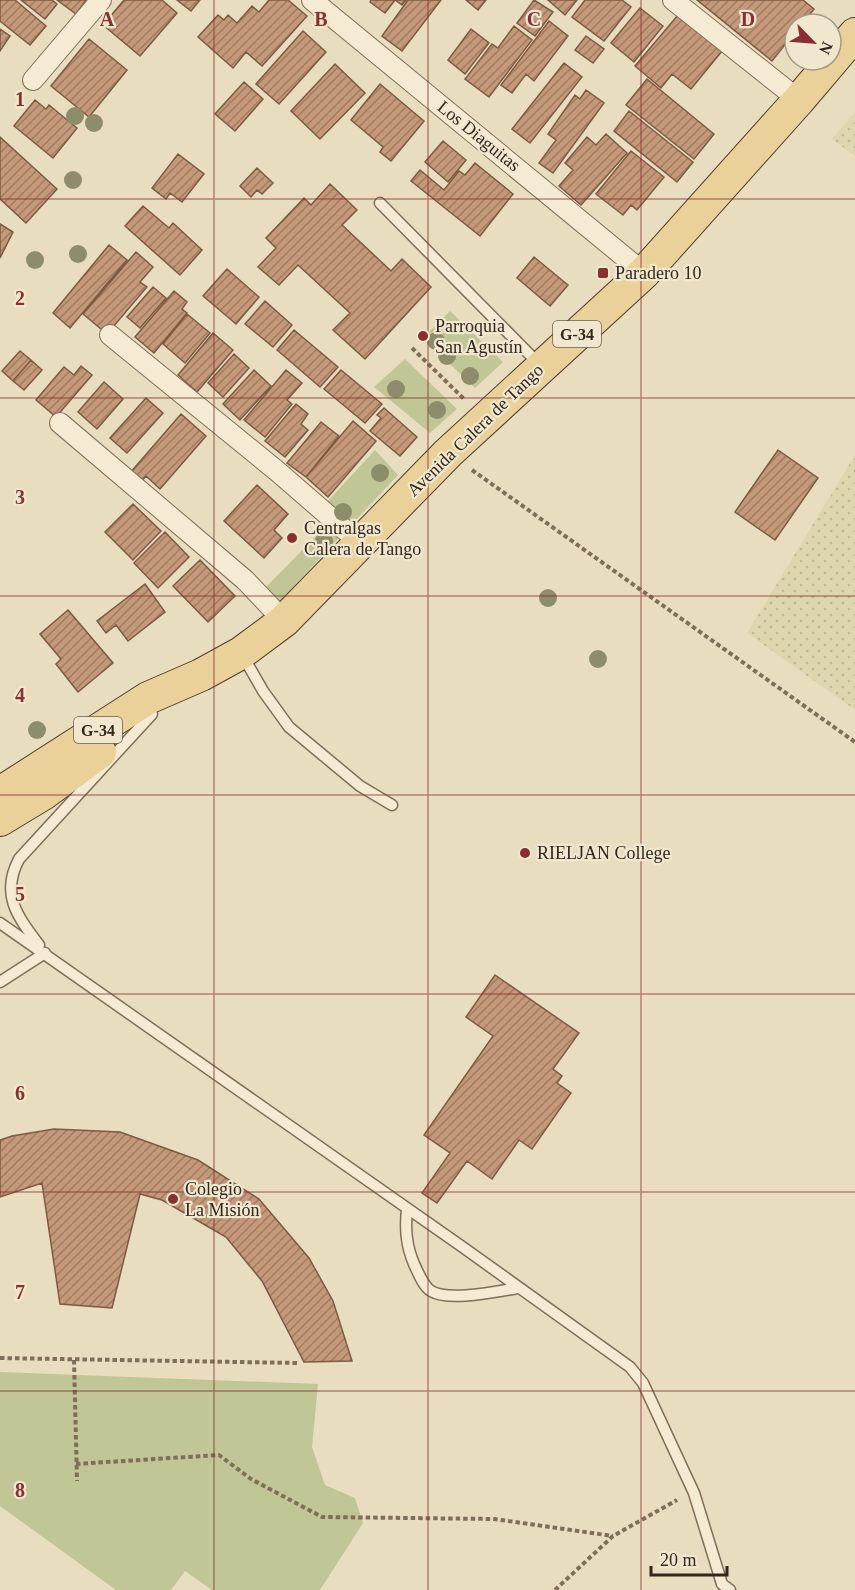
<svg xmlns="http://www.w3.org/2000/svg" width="855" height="1590" font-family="Georgia,serif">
<defs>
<pattern id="farmland-dots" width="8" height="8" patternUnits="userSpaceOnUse" patternTransform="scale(1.5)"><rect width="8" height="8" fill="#ded6ae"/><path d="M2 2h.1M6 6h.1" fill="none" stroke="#bfb895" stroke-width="1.8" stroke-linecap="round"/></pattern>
<pattern id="building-hatch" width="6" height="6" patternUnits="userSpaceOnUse" patternTransform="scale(1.5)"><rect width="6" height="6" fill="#c49879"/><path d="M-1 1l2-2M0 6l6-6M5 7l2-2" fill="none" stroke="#a07c63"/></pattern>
</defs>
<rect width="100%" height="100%" fill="#e9ddc0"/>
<!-- farmland -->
<path fill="url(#farmland-dots)" d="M 855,112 L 855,156 L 832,139 Z
M 855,455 L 855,710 L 747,633 Z"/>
<!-- green -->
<path fill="#c0c695" d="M 450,311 L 503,362 L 475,388 L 423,338 Z
M 405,359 L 457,409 L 430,433 L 374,387 Z
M 375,450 L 398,475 L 280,601 L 266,587 L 326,526 L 314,516 Z
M 0,1372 L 318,1384 L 312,1447 L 325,1485 L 355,1498 L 363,1523 L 320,1590 L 212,1590 L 185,1571 L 171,1590 L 116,1590 L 0,1506 Z"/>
<!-- building -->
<path fill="url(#building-hatch)" stroke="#7d5a42" stroke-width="1.5" d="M 0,0 L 15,0 L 46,26 L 30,45 L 0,21 Z
M 21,0 L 52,0 L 57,4 L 45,19 Z
M 57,0 L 86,0 L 76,14 Z
M 124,0 L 162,0 L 177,13 L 140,56 L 103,25 Z
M 177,0 L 200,0 L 191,11 Z
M 269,0 L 288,0 L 307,16 L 262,66 L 246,52 L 233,68 L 198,37 L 218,15 L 224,20 L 228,15 L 237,23 L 252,6 L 259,12 Z
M 371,0 L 406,0 L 402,5 L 395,0 L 385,13 L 370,2 Z
M 408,0 L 441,0 L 402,51 L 382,36 Z
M 466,0 L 486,0 L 478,10 Z
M 534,0 L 553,12 L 535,36 L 517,23 Z
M 548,0 L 577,0 L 565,15 Z
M 585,0 L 622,0 L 631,7 L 604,41 L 572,17 Z
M 697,0 L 803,0 L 814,9 L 802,24 L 795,24 L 795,32 L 772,61 Z
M 640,8 L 663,26 L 634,62 L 611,43 Z
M 678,15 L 722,51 L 691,89 L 672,74 L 661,88 L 635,66 Z
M 549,21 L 568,36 L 534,81 L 526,74 L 512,93 L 501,85 Z
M 514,26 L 532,40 L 489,97 L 465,79 L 492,44 L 498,48 Z
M 0,29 L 10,36 L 0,51 Z
M 471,29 L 489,43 L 465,74 L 448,60 Z
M 303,31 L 326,52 L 279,104 L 256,84 Z
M 586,36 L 604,49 L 593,63 L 575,50 Z
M 89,39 L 127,70 L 89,117 L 51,86 Z
M 564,63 L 582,77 L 530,143 L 512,129 Z
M 335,64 L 365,93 L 320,139 L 291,111 Z
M 647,79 L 714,134 L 694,159 L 626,105 Z
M 244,82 L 263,99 L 235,131 L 215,114 Z
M 380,84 L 424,121 L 391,161 L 380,152 L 383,147 L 351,120 Z
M 586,90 L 604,103 L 553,173 L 539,163 L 556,140 L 548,134 L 575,95 L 580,99 Z
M 35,100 L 46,109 L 49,105 L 77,128 L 53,158 L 14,126 Z
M 629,111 L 693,162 L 677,182 L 614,131 Z
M 606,134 L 627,153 L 581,205 L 559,186 L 573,170 L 565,163 L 587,137 L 596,145 Z
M 0,137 L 57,189 L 26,223 L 0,199 Z
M 443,141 L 466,160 L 448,182 L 425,162 Z
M 631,151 L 664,177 L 637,210 L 631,205 L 623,215 L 596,194 Z
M 178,154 L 204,174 L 182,202 L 170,193 L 166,199 L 152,188 Z
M 475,163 L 513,194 L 480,236 L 411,181 L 420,170 L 444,190 L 459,171 L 465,175 Z
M 257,168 L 273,183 L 262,194 L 257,190 L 251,197 L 240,186 Z
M 330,184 L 357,210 L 342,225 L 391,271 L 402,259 L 431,287 L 365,359 L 333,330 L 350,313 L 298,265 L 279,285 L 258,267 L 276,248 L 266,238 L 304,198 L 311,205 Z
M 143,206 L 169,228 L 173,223 L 202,250 L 180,275 L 125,226 Z
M 0,224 L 13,232 L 0,258 Z
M 109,245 L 127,260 L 70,328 L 53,313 Z
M 136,252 L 153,267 L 140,282 L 147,287 L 107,334 L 83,314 Z
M 534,257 L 568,285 L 550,306 L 517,278 Z
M 227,269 L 259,297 L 236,324 L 203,296 Z
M 153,287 L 166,298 L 140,328 L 127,317 Z
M 174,291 L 187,302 L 182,309 L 187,313 L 154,353 L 135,337 Z
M 265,301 L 292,325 L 273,347 L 245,324 Z
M 187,314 L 210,333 L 185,363 L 163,344 Z
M 294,330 L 338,367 L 320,387 L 277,350 Z
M 213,333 L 233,350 L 197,392 L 178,375 Z
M 20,351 L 31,360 L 13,381 L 2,371 Z
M 234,354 L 249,368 L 223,397 L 208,383 Z
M 31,360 L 42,370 L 24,390 L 13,381 Z
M 81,366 L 92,375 L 56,417 L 36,400 L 64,367 L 74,375 Z
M 254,370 L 271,386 L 240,420 L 223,404 Z
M 286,370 L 302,383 L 287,400 L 292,404 L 265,437 L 244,420 Z
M 341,370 L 382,404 L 365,423 L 324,389 Z
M 104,382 L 123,399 L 97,429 L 78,412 Z
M 146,398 L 163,413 L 127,453 L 110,438 Z
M 296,404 L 308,414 L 301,424 L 308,430 L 285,457 L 265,441 Z
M 384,408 L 417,437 L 400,456 L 370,431 L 381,418 L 377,415 Z
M 181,414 L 206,436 L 160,489 L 146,476 L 141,482 L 130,473 Z
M 353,421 L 376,441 L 328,497 L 306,477 Z
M 321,422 L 339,436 L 306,477 L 287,463 Z
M 778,450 L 818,478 L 775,540 L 735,512 Z
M 257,485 L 288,514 L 274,530 L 282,538 L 264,558 L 224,521 Z
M 133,504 L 161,531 L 133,560 L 105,532 Z
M 165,532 L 189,557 L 158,588 L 134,563 Z
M 200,560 L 235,596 L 208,622 L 173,586 Z
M 145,584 L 165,612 L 128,641 L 116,625 L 106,633 L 97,621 Z
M 68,610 L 113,663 L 78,692 L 56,664 L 61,659 L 40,634 Z
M 495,975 L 579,1033 L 553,1069 L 562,1076 L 557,1083 L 571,1093 L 532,1149 L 519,1140 L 492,1179 L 467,1161 L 437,1203 L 422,1193 L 450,1153 L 424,1135 L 493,1036 L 466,1017 Z
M 54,1129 L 120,1132 L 198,1160 L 259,1199 L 309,1258 L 333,1301 L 352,1361 L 304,1362 L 262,1281 L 226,1237 L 162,1200 L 140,1194 L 112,1308 L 60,1304 L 42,1183 L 0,1197 L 0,1140 L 12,1136 Z"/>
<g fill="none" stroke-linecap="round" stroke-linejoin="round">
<!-- service casing -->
<g stroke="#806e5a" stroke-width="13">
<path id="service" d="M 380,203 L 539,364
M 243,656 L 263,691 L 289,727 L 360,786 L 392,805
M 0,923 L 464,1248 L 630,1367 L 643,1383 L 694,1493 L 722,1584 L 730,1590
M 39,945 C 18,917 0,895 19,859 L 152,714
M 0,982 L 45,953
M 407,1209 C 405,1229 406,1245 414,1264 C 418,1272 423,1286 431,1291 C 449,1302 498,1291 518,1288"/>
</g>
<!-- minor casing -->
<g stroke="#806e5a" stroke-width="22">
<path id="minor" d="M 312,0 L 644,273
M 673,0 L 799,100
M 33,80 L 101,0
M 110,335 L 277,471 L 360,543
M 60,423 L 245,580 L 284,621"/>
</g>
<!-- primary casing -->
<g stroke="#4e3d2e" stroke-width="34">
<path id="primary" d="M 0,793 L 148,698 L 201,675 L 241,653 L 284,621 L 448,453 L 644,273 L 799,100 L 855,34
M 0,820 L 43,794 L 100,752"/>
</g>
<!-- path -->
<path stroke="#806e5a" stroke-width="4" stroke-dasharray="4.5 3" stroke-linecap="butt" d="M 412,348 L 465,400
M 472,470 L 855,742
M 0,1358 L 299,1363
M 74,1360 L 77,1481
M 76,1464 L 219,1455 L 251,1479 L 322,1517 L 494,1519 L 613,1536
M 555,1590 L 613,1536 L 677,1500"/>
<!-- service -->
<use href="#service" stroke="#f5ebd2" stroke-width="10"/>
<!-- minor -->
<use href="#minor" stroke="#f5ebd2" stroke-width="20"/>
<!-- primary -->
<use href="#primary" stroke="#ead19a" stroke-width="32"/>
</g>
<!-- trees -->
<g fill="#8d8d6b">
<circle cx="75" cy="116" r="9"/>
<circle cx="94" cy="123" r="9"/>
<circle cx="73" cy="180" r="9"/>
<circle cx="78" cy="254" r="9"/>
<circle cx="35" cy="260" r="9"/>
<circle cx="436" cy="341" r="9"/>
<circle cx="447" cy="356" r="9"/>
<circle cx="470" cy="376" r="9"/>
<circle cx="396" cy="389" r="9"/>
<circle cx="437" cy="410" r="9"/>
<circle cx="380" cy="473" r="9"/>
<circle cx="343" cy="512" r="9"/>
<circle cx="324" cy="541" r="9"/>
<circle cx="548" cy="598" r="9"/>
<circle cx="598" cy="659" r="9"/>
<circle cx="37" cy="730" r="9"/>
</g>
<!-- grid -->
<path fill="none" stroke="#8a2f30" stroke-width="1.5" stroke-opacity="0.55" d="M 214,0 L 214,1590M 428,0 L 428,1590M 641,0 L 641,1590M 0,199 L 855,199M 0,398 L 855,398M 0,596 L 855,596M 0,795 L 855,795M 0,994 L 855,994M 0,1192 L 855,1192M 0,1391 L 855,1391"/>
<!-- markers -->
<g fill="#8a2f30" stroke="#f1e7cf" stroke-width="2">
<rect x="597" y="267" width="12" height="12" rx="3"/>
<circle cx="423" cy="336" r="6"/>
<circle cx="292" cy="538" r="6"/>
<circle cx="525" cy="853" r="6"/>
<circle cx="173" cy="1199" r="6"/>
</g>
<g text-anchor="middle" stroke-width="4.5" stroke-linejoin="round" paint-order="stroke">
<!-- shield labels -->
<g fill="#f1e7cf" stroke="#6b6152" stroke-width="1.5">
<rect x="553" y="321" width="48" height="26" rx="4.5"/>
<rect x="74" y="717" width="48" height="26" rx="4.5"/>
</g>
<g font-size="16" font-weight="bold" fill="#31271d">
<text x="577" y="340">G-34</text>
<text x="98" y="736">G-34</text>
</g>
<!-- street labels -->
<g font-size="18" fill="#31271d" stroke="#f1e7cf">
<text transform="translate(479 136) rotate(39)" y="6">Los Diaguitas</text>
<text transform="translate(475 430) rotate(-44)" y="6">Avenida Calera de Tango</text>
</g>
<!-- poi labels -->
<g font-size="18" fill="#31271d" stroke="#f1e7cf" text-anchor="start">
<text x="615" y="279">Paradero 10</text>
<text x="435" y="332">Parroquia<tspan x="435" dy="21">San Agustín</tspan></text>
<text x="304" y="534">Centralgas<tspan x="304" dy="21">Calera de Tango</tspan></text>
<text x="537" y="859">RIELJAN College</text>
<text x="185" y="1195">Colegio<tspan x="185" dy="21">La Misión</tspan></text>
</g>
</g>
<g font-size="20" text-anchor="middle" font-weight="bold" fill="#8a2f30" stroke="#f1e7cf" stroke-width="4.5" stroke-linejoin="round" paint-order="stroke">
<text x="107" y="26">A</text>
<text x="321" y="26">B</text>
<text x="534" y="26">C</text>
<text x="748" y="26">D</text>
<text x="20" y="106">1</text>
<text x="20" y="305">2</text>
<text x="20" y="504">3</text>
<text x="20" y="702">4</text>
<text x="20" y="901">5</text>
<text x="20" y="1100">6</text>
<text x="20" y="1299">7</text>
<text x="20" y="1497">8</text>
</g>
<!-- north arrow -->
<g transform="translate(813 42) rotate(115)"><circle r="28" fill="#f1e7cf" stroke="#a49a88" stroke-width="1.5"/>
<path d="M0-4.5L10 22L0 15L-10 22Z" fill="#8a2f30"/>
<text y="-9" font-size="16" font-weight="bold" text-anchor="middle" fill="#31271d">N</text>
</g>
<!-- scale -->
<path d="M651 1566v9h76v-9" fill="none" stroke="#31271d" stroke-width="3"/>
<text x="660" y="1566" font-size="18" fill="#31271d" stroke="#f1e7cf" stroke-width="4.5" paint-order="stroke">20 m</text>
</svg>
